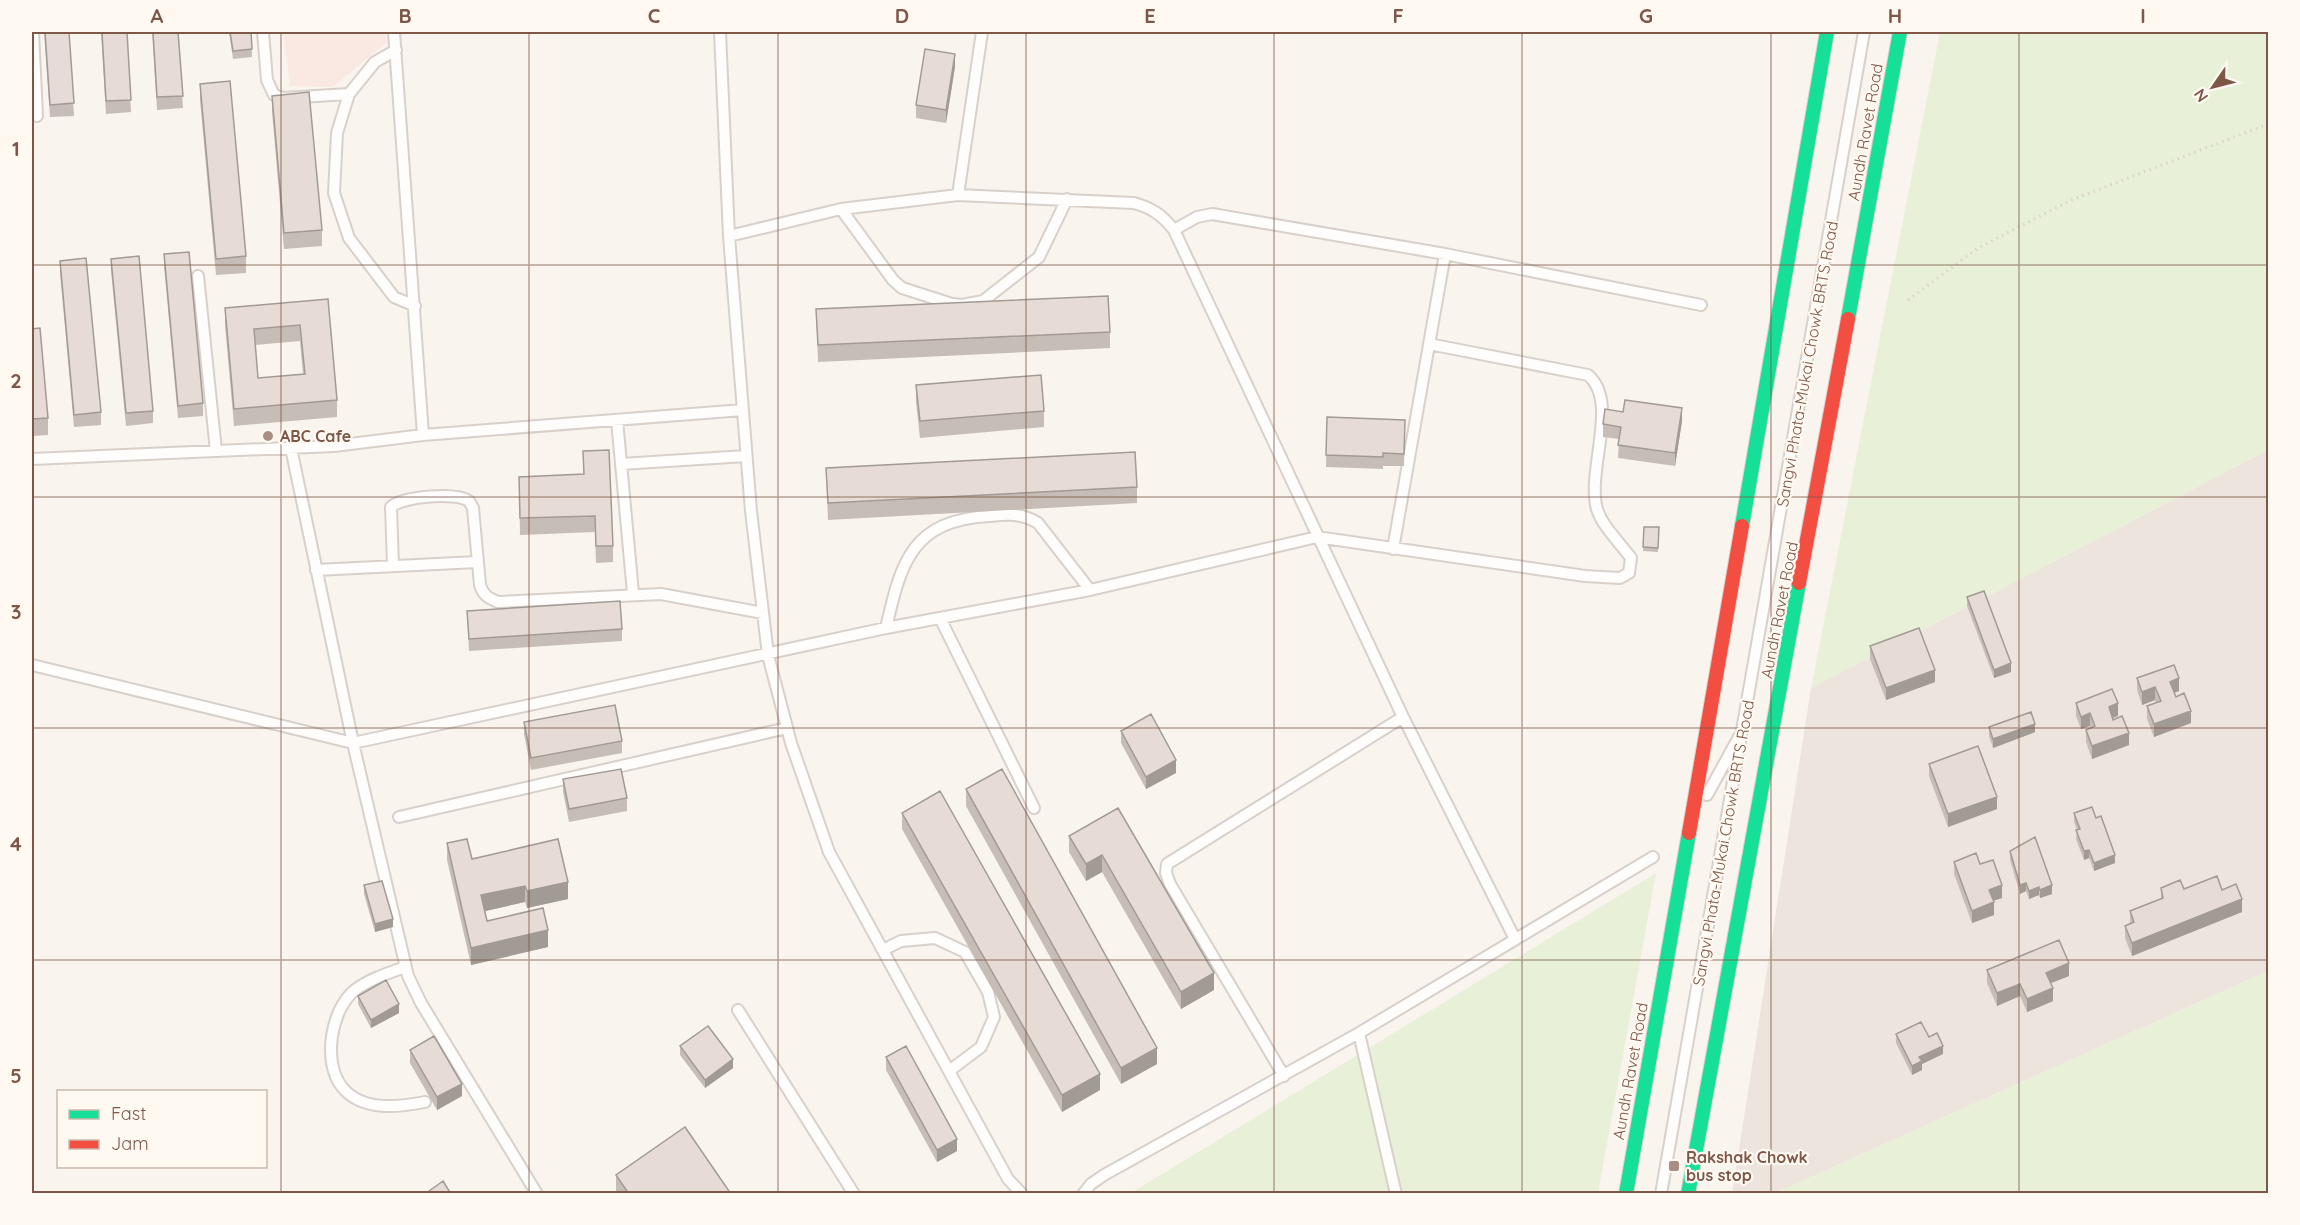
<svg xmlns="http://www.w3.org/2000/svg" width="2300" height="1225" font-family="Quicksand,sans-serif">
<rect width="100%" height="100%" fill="#faf4ee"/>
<!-- commercial -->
<path fill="#fae9e2" d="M 283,32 L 385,32 L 387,42 L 333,87 L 290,86 Z"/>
<!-- industrial -->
<path fill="#ede4de" d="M 2268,450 L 2268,971 L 1776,1193 L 1732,1194 L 1811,688 Z"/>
<!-- green -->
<path fill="#e8f1d8" d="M 1940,32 L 2268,32 L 2268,450 L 1811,688 Z
M 1656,873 L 1598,1193 L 1131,1193 Z
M 2268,971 L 2268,1193 L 1776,1193 Z"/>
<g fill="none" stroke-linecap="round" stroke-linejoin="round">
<!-- lane casing -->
<g stroke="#d9d0ca" stroke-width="14">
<path id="lane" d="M 33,32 L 37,116
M 263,32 L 267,80 L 274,95 L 283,98 L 349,94
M 394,32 L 423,435
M 720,32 L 729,236 L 751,511 L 768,655 L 791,743 L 829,852 L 1008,1179 L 1022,1194
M 396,50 L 375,62 L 349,94 L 337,133 L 334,193 L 349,238 L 394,297 L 415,306
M 958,195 L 982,32
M 841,209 L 893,280 L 902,288 L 952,304 L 962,305 L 983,301 L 1039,257 L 1067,199
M 1174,230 L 1197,217 L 1212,214 L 1445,254 L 1701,305
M 729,236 L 841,209 L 958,195 L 1134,203 C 1152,208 1162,215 1174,230 L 1403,717 L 1515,939
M 198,276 L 216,451
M 617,420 L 633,593
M 32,459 L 334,446 L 423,435 L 743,410
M 621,464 L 746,456
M 1393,549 L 1445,254
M 393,566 L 391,507 C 403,496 456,492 469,501 L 473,508 L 480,585 C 483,595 488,598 498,602 L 661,594 L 763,613
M 316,570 L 477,562
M 940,618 L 1034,808
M 886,628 C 901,562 912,520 990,516 C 1008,514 1022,513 1038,523 L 1090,590
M 32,665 L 353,743 L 291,448
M 1707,795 L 1739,737
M 399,817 L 787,728
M 883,950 L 901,941 L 935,938 L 965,952 L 988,992 L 994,1017 L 981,1047 L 949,1071
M 405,967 C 389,973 369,979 355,990 C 331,1009 322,1062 342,1087 C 362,1112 399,1107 425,1102
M 738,1010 L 854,1194
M 1359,1033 L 1653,857
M 1284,1076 L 1170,884 L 1166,873 L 1167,864 L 1403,717
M 537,1194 L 421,1003 L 408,976 L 353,743 L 886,628 L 1090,590 L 1317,537 L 1585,576 L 1620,578 L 1629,573 L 1631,558 C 1621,544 1602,526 1597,509 C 1586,471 1620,402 1588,375 L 1429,344
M 1083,1194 L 1091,1184 L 1104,1175 L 1359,1033 L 1396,1194
M 1661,1194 L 1864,32"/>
</g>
<!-- fast casing -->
<g stroke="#dcd0ca" stroke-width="16">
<path id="fast" d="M 1848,319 L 1900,32
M 1742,526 L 1827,32
M 1626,1194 L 1689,833
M 1688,1194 L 1799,583"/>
</g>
<!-- jam casing -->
<g stroke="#dcd0ca" stroke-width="16">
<path id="jam" d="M 1799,583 L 1848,319
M 1689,833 L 1742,526"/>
</g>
<!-- path -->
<path stroke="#ddd2ce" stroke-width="3" stroke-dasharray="1.5 4.5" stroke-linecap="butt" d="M 1908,300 L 1978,248 L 2069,201 L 2268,124"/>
<!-- lane -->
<use href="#lane" stroke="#fefdfc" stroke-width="10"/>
<!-- fast -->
<use href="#fast" stroke="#16e098" stroke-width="14"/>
<!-- jam -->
<use href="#jam" stroke="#f24e42" stroke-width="14"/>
</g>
<!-- wall -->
<path fill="#c7bdb7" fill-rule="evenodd" d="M 44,32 L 69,32 L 74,116 L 50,117 Z
M 101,32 L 127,32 L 131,112 L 106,114 Z
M 152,32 L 178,32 L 183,108 L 157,110 Z
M 229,32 L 251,32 L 252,57 L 233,59 Z
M 955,67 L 946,123 L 916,118 L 916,105 Z
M 200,84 L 246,256 L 246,273 L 216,275 L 200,100 Z
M 272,96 L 322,230 L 322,246 L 284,249 L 272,112 Z
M 164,254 L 203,403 L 203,416 L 178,418 L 164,266 Z
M 111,259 L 153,411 L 153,423 L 126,426 L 111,271 Z
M 60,261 L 101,412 L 101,425 L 74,427 L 60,273 Z
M 328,299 L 337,400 L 337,417 L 234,426 L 225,325 L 225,308 ZM 300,341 L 303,375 L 258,378 L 255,345 Z
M 816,309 L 1110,332 L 1110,348 L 818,362 Z
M 32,329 L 48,418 L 48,435 L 32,436 Z
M 916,385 L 1044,411 L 1044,427 L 920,438 L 916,402 Z
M 1327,417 L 1405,420 L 1404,466 L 1383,466 L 1383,469 L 1326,467 Z
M 1682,421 L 1675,466 L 1618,458 L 1619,439 L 1603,437 L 1603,424 Z
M 583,451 L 613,546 L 613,562 L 596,563 L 595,532 L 520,535 L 519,477 L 583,474 Z
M 826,468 L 1137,487 L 1137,503 L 828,520 Z
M 1644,527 L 1659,527 L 1658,552 L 1643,551 Z
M 1967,597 L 2011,672 L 1994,678 L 1967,606 Z
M 467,611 L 622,629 L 622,641 L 469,651 Z
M 1870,646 L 1935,682 L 1886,700 L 1870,659 Z
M 2137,678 L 2179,691 L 2174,693 L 2191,723 L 2154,737 L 2147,719 L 2147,706 L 2156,703 L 2155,700 L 2142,705 L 2137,690 Z
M 2076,703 L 2118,716 L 2113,718 L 2129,745 L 2092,759 L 2086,742 L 2086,730 L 2091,728 L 2090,726 L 2081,729 L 2076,716 Z
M 524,722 L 622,741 L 622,753 L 531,770 L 524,734 Z
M 1989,727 L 2035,732 L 1993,748 L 1989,736 Z
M 1121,731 L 1176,773 L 1146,789 L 1121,743 Z
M 1929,764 L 1997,809 L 1948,827 L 1929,776 Z
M 563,779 L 627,798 L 627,811 L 569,822 L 563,792 Z
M 966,789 L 1157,1064 L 1121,1084 L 966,806 Z
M 1118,808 L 1214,990 L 1181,1009 L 1102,872 L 1086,881 L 1069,852 L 1069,836 Z
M 902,813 L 1100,1090 L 1062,1112 L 902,829 Z
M 2074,813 L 2115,863 L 2094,871 L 2089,858 L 2084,860 L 2076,839 L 2077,830 L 2074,822 Z
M 447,843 L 472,859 L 568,899 L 527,908 L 525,902 L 485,911 L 487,921 L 548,947 L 471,965 L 447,860 Z
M 2010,851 L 2052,894 L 2040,898 L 2039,895 L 2029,899 L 2026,891 L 2020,894 L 2010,860 Z
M 1954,862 L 1980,864 L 2002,898 L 1993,901 L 1994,915 L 1972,923 L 1954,874 Z
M 364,885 L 393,927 L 375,932 L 364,894 Z
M 2161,888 L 2222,890 L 2242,912 L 2132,956 L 2125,938 L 2125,926 L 2130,924 L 2130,911 L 2161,899 Z
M 1987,970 L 2069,976 L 2051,983 L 2053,1001 L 2027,1012 L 2020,996 L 1997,1006 L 1987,983 Z
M 358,996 L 399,1013 L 371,1028 L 358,1004 Z
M 1896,1034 L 1929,1037 L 1943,1054 L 1922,1064 L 1922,1070 L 1912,1075 L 1896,1043 Z
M 680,1046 L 733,1068 L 705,1088 L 680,1055 Z
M 410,1050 L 462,1096 L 437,1110 L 410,1063 Z
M 886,1057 L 957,1151 L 937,1162 L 886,1070 Z
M 616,1175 L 731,1194 L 617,1194 L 616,1192 Z"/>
<!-- shaded-wall -->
<path fill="#a29a95" d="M 955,54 L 955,67 L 946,123 L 946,110 Z
M 1682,408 L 1682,421 L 1675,466 L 1675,453 Z
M 2011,663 L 2011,672 L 1994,678 L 1994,670 Z
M 1935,670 L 1935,682 L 1886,700 L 1886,688 Z
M 2179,678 L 2179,691 L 2170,694 L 2170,682 Z
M 2155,687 L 2155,700 L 2142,705 L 2142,692 Z
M 2118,703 L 2118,716 L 2109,719 L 2109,707 Z
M 2191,711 L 2191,723 L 2154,737 L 2154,724 Z
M 2090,713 L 2090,726 L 2081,729 L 2081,717 Z
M 2035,724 L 2035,732 L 1993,748 L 1993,739 Z
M 2129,733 L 2129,745 L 2092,759 L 2092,746 Z
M 1176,760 L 1176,773 L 1146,789 L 1146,777 Z
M 1997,797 L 1997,809 L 1948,827 L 1948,814 Z
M 2089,850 L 2089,858 L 2084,860 L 2084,851 Z
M 1102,855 L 1102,872 L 1086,881 L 1086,864 Z
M 2115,855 L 2115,863 L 2094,871 L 2094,863 Z
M 568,882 L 568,899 L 527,908 L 527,891 Z
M 2026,883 L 2026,891 L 2020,894 L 2020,885 Z
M 2002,885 L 2002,898 L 1989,902 L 1989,890 Z
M 2052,885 L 2052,894 L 2040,898 L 2040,890 Z
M 525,886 L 525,902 L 481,912 L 481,895 Z
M 2039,887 L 2039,895 L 2029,899 L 2029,891 Z
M 2242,899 L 2242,912 L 2132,956 L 2132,943 Z
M 1994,902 L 1994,915 L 1972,923 L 1972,911 Z
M 393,919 L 393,927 L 375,932 L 375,924 Z
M 548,930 L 548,947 L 471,965 L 471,948 Z
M 2069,963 L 2069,976 L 2046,985 L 2046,973 Z
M 1214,973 L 1214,990 L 1181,1009 L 1181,992 Z
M 2020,984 L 2020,996 L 1997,1006 L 1997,993 Z
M 2053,988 L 2053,1001 L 2027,1012 L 2027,999 Z
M 399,1004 L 399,1013 L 371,1028 L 371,1020 Z
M 1943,1046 L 1943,1054 L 1922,1064 L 1922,1070 L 1912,1075 L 1912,1066 L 1919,1057 Z
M 1157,1048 L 1157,1064 L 1121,1084 L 1121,1068 Z
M 733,1059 L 733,1068 L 705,1088 L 705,1080 Z
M 1100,1074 L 1100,1090 L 1062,1112 L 1062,1095 Z
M 462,1084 L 462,1096 L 437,1110 L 437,1097 Z
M 957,1139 L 957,1151 L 937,1162 L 937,1150 Z"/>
<!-- building -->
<path fill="#e7dcd5" stroke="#a29a95" stroke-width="1.5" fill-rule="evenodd" d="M 45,32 L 69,32 L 74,103 L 50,105 Z
M 102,32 L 127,32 L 131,100 L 106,101 Z
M 153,32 L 178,32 L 183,96 L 157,97 Z
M 230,32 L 251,32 L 252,49 L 233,51 Z
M 925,49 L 955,54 L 946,110 L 916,105 Z
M 230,81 L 246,256 L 216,259 L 200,84 Z
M 309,92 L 322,230 L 284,233 L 272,96 Z
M 189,252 L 203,403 L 178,406 L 164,254 Z
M 139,256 L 153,411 L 126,413 L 111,259 Z
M 86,258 L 101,412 L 74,415 L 60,261 Z
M 1108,296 L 1110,332 L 818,345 L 816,309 Z
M 328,299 L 337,400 L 234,409 L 225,308 ZM 300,325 L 305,374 L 258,378 L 254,329 Z
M 40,328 L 48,418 L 32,419 L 32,329 Z
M 1041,375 L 1044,411 L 920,421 L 916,385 Z
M 1625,400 L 1682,408 L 1675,453 L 1618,445 L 1621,427 L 1603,424 L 1605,409 L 1623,412 Z
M 1327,417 L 1405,420 L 1404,454 L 1383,453 L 1383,457 L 1326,455 Z
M 609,450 L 613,546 L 596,546 L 595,516 L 520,518 L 519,477 L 584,474 L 583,451 Z
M 1135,452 L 1137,487 L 828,503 L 826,468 Z
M 1644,527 L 1659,527 L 1658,548 L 1643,547 Z
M 1984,591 L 2011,663 L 1994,670 L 1967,597 Z
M 620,601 L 622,629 L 469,639 L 467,611 Z
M 1919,628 L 1935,670 L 1886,688 L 1870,646 Z
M 2174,665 L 2179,678 L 2170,682 L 2176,697 L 2184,693 L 2191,711 L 2154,724 L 2147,706 L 2161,701 L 2155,687 L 2142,692 L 2137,678 Z
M 2112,689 L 2118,703 L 2109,707 L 2113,720 L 2122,716 L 2129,733 L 2092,746 L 2086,730 L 2095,726 L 2090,713 L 2081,717 L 2076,703 Z
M 615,705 L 622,741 L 531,758 L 524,722 Z
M 2031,712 L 2035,724 L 1993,739 L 1989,727 Z
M 1151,714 L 1176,760 L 1146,777 L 1121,731 Z
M 1978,746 L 1997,797 L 1948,814 L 1929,764 Z
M 621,769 L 627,798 L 569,809 L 563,779 Z
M 1002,769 L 1157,1048 L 1121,1068 L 966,789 Z
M 940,791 L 1100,1074 L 1062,1095 L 902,813 Z
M 2092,807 L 2096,818 L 2101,816 L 2115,855 L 2094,863 L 2089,850 L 2084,851 L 2076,830 L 2080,829 L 2074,813 Z
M 1118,808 L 1214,973 L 1181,992 L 1102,855 L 1086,864 L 1069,836 Z
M 2035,837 L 2052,885 L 2040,890 L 2039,887 L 2029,891 L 2026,883 L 2020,885 L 2010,851 Z
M 467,839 L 472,859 L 558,839 L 568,882 L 527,891 L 525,886 L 481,895 L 487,921 L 543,908 L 548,930 L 471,948 L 447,843 Z
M 1976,853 L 1980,864 L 1993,860 L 2002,885 L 1989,890 L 1994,902 L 1972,911 L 1954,862 Z
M 2217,876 L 2222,890 L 2236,884 L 2242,899 L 2132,943 L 2125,926 L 2134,922 L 2130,911 L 2163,898 L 2161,888 L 2180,880 L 2184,889 Z
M 382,881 L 393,919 L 375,924 L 364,885 Z
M 2059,940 L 2069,963 L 2046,973 L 2053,988 L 2027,999 L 2020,984 L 1997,993 L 1987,970 Z
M 386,980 L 399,1004 L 371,1020 L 358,996 Z
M 1921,1022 L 1929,1037 L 1937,1033 L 1943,1046 L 1919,1057 L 1922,1061 L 1912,1066 L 1896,1034 Z
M 708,1026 L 733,1059 L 705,1080 L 680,1046 Z
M 434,1036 L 462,1084 L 437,1097 L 410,1050 Z
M 906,1046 L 957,1139 L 937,1150 L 886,1057 Z
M 685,1127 L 731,1194 L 629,1194 L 616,1175 Z
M 443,1181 L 451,1194 L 425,1194 Z"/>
<!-- grid -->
<path fill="none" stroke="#7d5849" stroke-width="1.5" stroke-opacity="0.55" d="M 281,32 L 281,1194M 529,32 L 529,1194M 778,32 L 778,1194M 1026,32 L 1026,1194M 1274,32 L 1274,1194M 1522,32 L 1522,1194M 1771,32 L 1771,1194M 2019,32 L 2019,1194M 32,265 L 2268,265M 32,497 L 2268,497M 32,728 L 2268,728M 32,960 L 2268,960"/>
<!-- markers -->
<g fill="#a98f83" stroke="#fff9f2" stroke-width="2">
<circle cx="268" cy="436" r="6"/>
<rect x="1668" y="1160" width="12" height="12" rx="3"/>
</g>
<g text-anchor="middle" stroke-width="4.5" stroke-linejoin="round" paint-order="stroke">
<!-- street labels -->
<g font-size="16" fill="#7d5849" stroke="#fff9f2">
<text transform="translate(1865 132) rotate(-80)" y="6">Aundh Ravet Road</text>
<text transform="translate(1807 364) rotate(-80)" y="6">Sangvi Phata-Mukai Chowk BRTS Road</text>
<text transform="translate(1779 610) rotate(-79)" y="6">Aundh Ravet Road</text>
<text transform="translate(1723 843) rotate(-80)" y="6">Sangvi Phata-Mukai Chowk BRTS Road</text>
<text transform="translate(1630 1071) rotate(-80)" y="6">Aundh Ravet Road</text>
</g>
<!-- poi labels -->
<g font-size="16" font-weight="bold" fill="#7d5849" stroke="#fff9f2" text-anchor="start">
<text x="280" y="442">ABC Cafe</text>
<text x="1686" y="1163">Rakshak Chowk<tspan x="1686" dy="18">bus stop</tspan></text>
</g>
</g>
<!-- border -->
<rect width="2300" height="1225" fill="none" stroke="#fff9f2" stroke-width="66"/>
<!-- legend -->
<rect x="57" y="1090" width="210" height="78" fill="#fff9f2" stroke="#cbb9ae" stroke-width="1.5"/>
<rect x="69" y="1110" width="30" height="9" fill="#16e098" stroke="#cbb9ae" stroke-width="1.5"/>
<text x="111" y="1120" font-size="18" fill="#7d5849">Fast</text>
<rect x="69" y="1140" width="30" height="9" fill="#f24e42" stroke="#cbb9ae" stroke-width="1.5"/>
<text x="111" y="1150" font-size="18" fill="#7d5849">Jam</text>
<!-- north arrow -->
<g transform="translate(2213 87) rotate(235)" stroke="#fff9f2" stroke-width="4.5" paint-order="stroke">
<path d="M0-4.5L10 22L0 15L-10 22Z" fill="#7d5849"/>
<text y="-9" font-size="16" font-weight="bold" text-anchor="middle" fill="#7d5849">N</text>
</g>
<rect x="33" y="33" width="2234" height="1159" fill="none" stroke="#7d5849" stroke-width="2"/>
<g font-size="20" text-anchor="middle" font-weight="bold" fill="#7d5849">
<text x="157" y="23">A</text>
<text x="405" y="23">B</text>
<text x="654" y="23">C</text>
<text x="902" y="23">D</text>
<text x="1150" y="23">E</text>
<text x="1398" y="23">F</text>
<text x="1646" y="23">G</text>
<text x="1895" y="23">H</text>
<text x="2143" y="23">I</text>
<text x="16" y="156">1</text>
<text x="16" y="388">2</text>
<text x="16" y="619">3</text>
<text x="16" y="851">4</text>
<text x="16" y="1083">5</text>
</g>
</svg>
